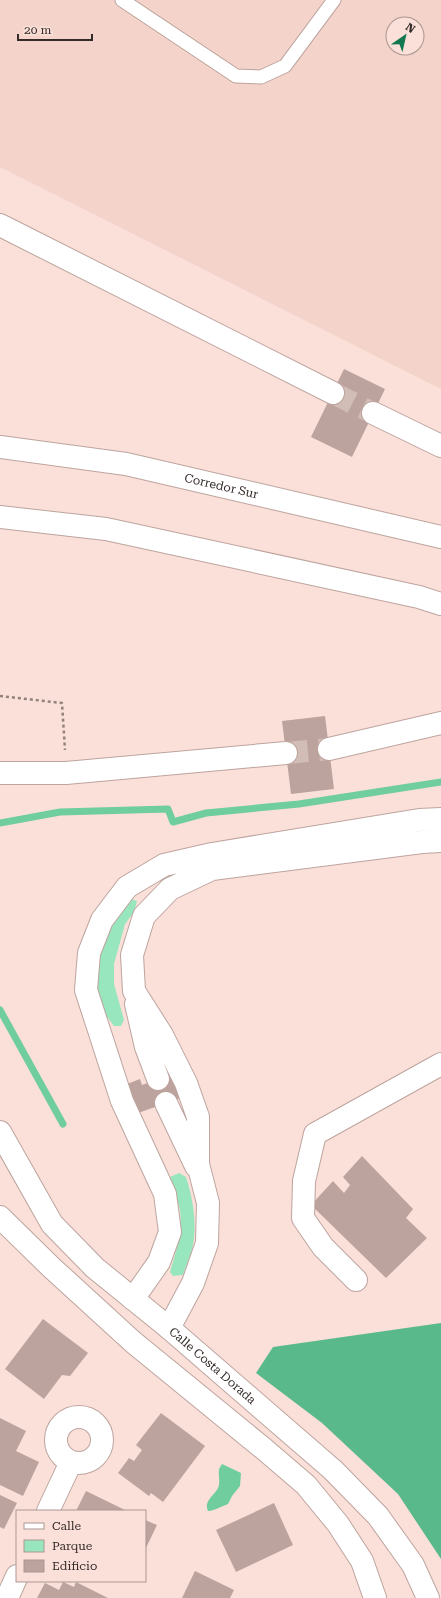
<svg xmlns="http://www.w3.org/2000/svg" width="441" height="1598" font-family="'Roboto Serif',serif">
<rect width="100%" height="100%" fill="#fae0d9"/>
<!-- built -->
<path fill="#f4d3ca" fill-rule="evenodd" d="M 0,0 L 441,0 L 441,389 L 0,167 ZM 393,24 L 417,24 L 417,48 L 393,48 Z"/>
<!-- green -->
<path fill="#97e6bd" d="M 131,899 L 137,901 L 134,912 L 125,924 L 114,964 L 114,984 L 124,1020 L 121,1026 L 114,1026 L 102,1010 L 96,981 L 97,953 L 104,934 Z
M 179,1173 L 186,1177 C 193,1199 197,1222 193,1245 C 191,1255 186,1265 183,1275 L 173,1276 L 170,1272 C 176,1251 183,1232 180,1210 C 178,1200 172,1189 170,1177 Z"/>
<!-- forest -->
<path fill="#5ab98b" d="M 441,1323 L 441,1559 L 398,1494 L 322,1423 L 256,1373 L 273,1347 Z"/>
<!-- water -->
<path fill="#6fcd9e" d="M 222,1464 L 241,1473 L 240,1486 L 232,1496 L 228,1504 C 222,1506 214,1511 208,1511 C 203,1499 217,1495 219,1485 C 220,1480 218,1474 219,1469 Z"/>
<g fill="none" stroke-linecap="round" stroke-linejoin="round">
<!-- stream -->
<path stroke="#6fcd9e" stroke-width="7" d="M 0,823 L 60,812 L 168,809 L 173,822 L 206,813 L 299,804 L 441,782
M 0,1010 L 63,1124"/>
</g>
<!-- building -->
<path fill="#bca39d" d="M 344,369 L 385,389 L 352,457 L 311,437 Z
M 325,716 L 334,789 L 291,794 L 282,721 Z
M 172,1074 L 181,1098 L 138,1113 L 127,1084 L 140,1079 L 142,1085 Z
M 362,1156 L 413,1209 L 406,1218 L 427,1238 L 386,1278 L 311,1205 L 333,1181 L 344,1193 L 350,1185 L 343,1177 Z
M 43,1319 L 88,1353 L 70,1376 L 62,1375 L 44,1399 L 5,1369 Z
M 161,1413 L 205,1446 L 163,1502 L 151,1493 L 149,1496 L 118,1473 L 129,1458 L 134,1461 L 142,1450 L 136,1445 Z
M 0,1418 L 26,1431 L 16,1451 L 39,1462 L 23,1496 L 0,1485 Z
M 86,1491 L 127,1511 L 76,1511 Z
M 0,1495 L 17,1503 L 4,1529 L 0,1527 Z
M 274,1503 L 293,1545 L 236,1572 L 216,1530 Z
M 145,1520 L 157,1525 L 145,1550 Z
M 195,1571 L 234,1590 L 230,1598 L 182,1598 Z
M 63,1582 L 74,1587 L 76,1582 L 108,1598 L 37,1598 L 45,1583 L 59,1590 Z"/>
<g fill="none" stroke-linecap="round" stroke-linejoin="round">
<!-- highway-tunnel -->
<path stroke="#d2bcb6" stroke-width="22" stroke-dasharray="22 11" stroke-linecap="butt" d="M 333,393 L 373,413
M 286,753 L 329,749"/>
<!-- lane casing -->
<g stroke="#bda49e" stroke-width="15">
<path id="lane" d="M 122,0 L 236,76 L 261,77 L 285,66 L 334,0"/>
</g>
<!-- street casing -->
<g stroke="#bda49e" stroke-width="24">
<path id="street" d="M 136,1004 L 146,1047 L 158,1079
M 166,1103 L 196,1166
M 356,1280 L 323,1247 L 303,1218 L 304,1181 L 315,1134 L 441,1064
M 133,1299 L 159,1262 L 170,1232 L 165,1194 L 122,1101 L 86,990 L 89,953 L 102,920 L 127,887 L 164,865 L 212,854 L 419,820 L 441,819
M 169,1328 L 193,1283 L 207,1243 L 208,1203 L 198,1164 L 198,1117 L 186,1083 L 162,1035 L 134,991 L 132,955 L 144,916 L 170,889 L 212,869 L 422,842 L 441,841
M56 1440a23 23 0 1 1 46 0a23 23 0 1 1-46 0Z
M 48,1511 L 71,1462
M 7,1598 L 17,1576"/>
</g>
<!-- secondary casing -->
<g stroke="#bda49e" stroke-width="24">
<g id="secondary">
<path id="s1" d="M 0,1132 L 52,1224 L 95,1268 L 169,1328 L 333,1470 L 378,1516 L 413,1565 L 428,1598"/>
<path d="M 0,1217 L 52,1268 L 133,1342 L 264,1449 L 306,1485 L 338,1524 L 362,1561 L 375,1598"/>
</g>
</g>
<!-- highway casing -->
<g stroke="#bda49e" stroke-width="24">
<g id="highway">
<path d="M 0,225 L 333,393"/>
<path d="M 373,413 L 441,446"/>
<path id="s2" d="M 0,447 L 126,464 L 441,537"/>
<path d="M 0,517 L 106,529 L 419,597 L 441,604"/>
<path d="M 329,749 L 441,723"/>
<path d="M 0,773 L 66,773 L 286,753"/>
</g>
</g>
<!-- path -->
<path stroke="#92817c" stroke-width="2.5" stroke-dasharray="3 3" stroke-linecap="butt" d="M 0,696 L 62,703 L 65,750"/>
<!-- lane -->
<use href="#lane" stroke="#fff" stroke-width="13"/>
<!-- street -->
<use href="#street" stroke="#fff" stroke-width="22"/>
<!-- secondary -->
<use href="#secondary" stroke="#fff" stroke-width="22"/>
<!-- highway -->
<use href="#highway" stroke="#fff" stroke-width="22"/>
</g>
<g text-anchor="middle" stroke-width="3" stroke-linejoin="round" paint-order="stroke">
<!-- street labels -->
<g font-size="12" fill="#342a28" stroke="#fae0d9">
<text dy="4" stroke="none"><textPath href="#s2" startOffset="225">Corredor Sur</textPath></text>
<text dy="4" stroke="none"><textPath href="#s1" startOffset="320">Calle Costa Dorada</textPath></text>
</g>
</g>
<!-- legend -->
<rect x="16" y="1510" width="130" height="72" fill="#fae0d9" stroke="#ab9792"/>
<rect x="24" y="1523" width="20" height="6" fill="#ffffff" stroke="#ab9792"/>
<text x="52" y="1530" font-size="12" fill="#342a28">Calle</text>
<rect x="24" y="1540" width="20" height="12" fill="#97e6bd" stroke="#ab9792"/>
<text x="52" y="1550" font-size="12" fill="#342a28">Parque</text>
<rect x="24" y="1560" width="20" height="12" fill="#bca39d" stroke="#ab9792"/>
<text x="52" y="1570" font-size="12" fill="#342a28">Edificio</text>
<!-- north arrow -->
<g transform="translate(405 36) rotate(34)"><circle r="19" fill="#fae0d9" stroke="#ab9792"/>
<path d="M0-3L7 15L0 10L-7 15Z" fill="#137850"/>
<text y="-6" font-size="11" font-weight="bold" text-anchor="middle" fill="#342a28">N</text>
</g>
<!-- scale -->
<path d="M18 34v6h74v-6" fill="none" stroke="#342a28" stroke-width="2"/>
<text x="24" y="34" font-size="12" fill="#342a28" stroke="#fae0d9" stroke-width="3" paint-order="stroke">20 m</text>
</svg>
